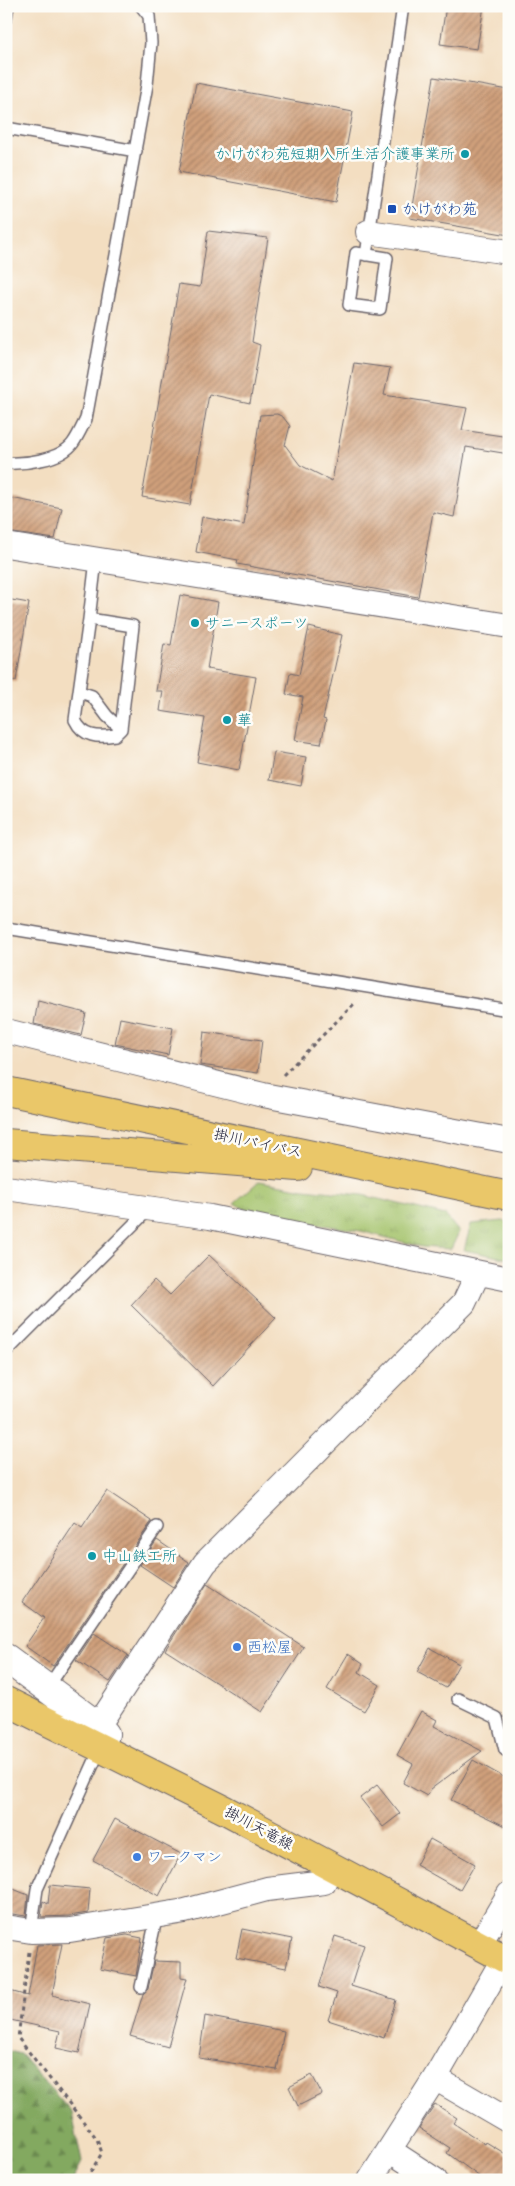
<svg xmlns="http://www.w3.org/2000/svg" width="515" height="2186" font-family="Itim,'Klee One',sans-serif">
<defs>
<pattern id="grass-tufts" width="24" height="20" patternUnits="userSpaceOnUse" patternTransform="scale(1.25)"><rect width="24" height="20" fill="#a4c36c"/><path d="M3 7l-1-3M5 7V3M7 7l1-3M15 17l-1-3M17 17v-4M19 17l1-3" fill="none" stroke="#8da75e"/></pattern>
<pattern id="forest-firs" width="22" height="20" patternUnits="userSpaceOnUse" patternTransform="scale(1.25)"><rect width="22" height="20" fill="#83a960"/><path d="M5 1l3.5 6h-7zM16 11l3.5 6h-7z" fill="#6b8950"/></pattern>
<pattern id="building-hatch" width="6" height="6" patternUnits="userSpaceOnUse" patternTransform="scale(1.25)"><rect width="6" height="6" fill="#d0a07b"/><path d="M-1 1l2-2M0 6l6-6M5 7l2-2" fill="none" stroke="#a88266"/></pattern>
</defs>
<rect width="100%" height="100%" fill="#fdfcf7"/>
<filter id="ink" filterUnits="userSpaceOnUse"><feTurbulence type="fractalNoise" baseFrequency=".02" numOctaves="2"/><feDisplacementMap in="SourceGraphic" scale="10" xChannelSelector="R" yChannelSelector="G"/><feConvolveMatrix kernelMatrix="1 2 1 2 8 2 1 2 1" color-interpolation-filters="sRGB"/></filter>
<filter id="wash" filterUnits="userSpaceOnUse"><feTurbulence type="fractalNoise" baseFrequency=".0096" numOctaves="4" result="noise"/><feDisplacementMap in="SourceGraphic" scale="20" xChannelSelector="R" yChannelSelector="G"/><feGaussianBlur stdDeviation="1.12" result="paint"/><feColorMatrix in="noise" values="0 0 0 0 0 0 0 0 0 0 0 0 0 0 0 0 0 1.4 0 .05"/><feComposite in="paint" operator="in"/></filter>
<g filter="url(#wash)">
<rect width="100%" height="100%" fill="#f3dec1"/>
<!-- grass -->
<path fill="url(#grass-tufts)" stroke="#637254" d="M 259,1181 L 304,1189 L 362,1195 L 445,1215 L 459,1232 L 451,1249 L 422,1247 L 361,1231 L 253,1214 L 234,1203 Z
M 503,1221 L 509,1223 L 509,1259 L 464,1250 L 471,1224 Z"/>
<!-- forest -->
<path fill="url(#forest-firs)" stroke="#52664e" d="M 6,2050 L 20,2054 L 72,2113 L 82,2162 L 73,2180 L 6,2180 Z"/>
<g id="blocks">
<!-- building -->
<path fill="url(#building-hatch)" d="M 446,6 L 484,6 L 477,49 L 440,44 Z
M 434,77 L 509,90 L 509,235 L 410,218 Z
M 196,83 L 353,112 L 336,202 L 179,172 Z
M 208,231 L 268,238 L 252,342 L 260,345 L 250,403 L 209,394 L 190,505 L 142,497 L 179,284 L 200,287 Z
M 354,363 L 390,368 L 384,395 L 467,408 L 462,430 L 509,437 L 509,454 L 466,447 L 454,517 L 433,512 L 418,597 L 237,564 L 238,560 L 196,552 L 202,517 L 244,525 L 260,415 L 277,414 L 283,417 L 290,426 L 285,445 L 300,465 L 332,481 Z
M 11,498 L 62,508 L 55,539 L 6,532 Z
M 180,595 L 218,602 L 207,669 L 256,677 L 239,770 L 197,762 L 205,718 L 160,711 L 163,691 L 156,691 L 164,644 L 171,645 Z
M 6,599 L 29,603 L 16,681 L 6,680 Z
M 309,627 L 342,635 L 323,719 L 326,720 L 321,744 L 295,740 L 303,697 L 286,694 L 290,673 L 299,675 Z
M 274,752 L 306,757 L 301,786 L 269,780 Z
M 38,1001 L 86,1013 L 81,1035 L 34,1024 Z
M 120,1018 L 173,1028 L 168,1055 L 115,1044 Z
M 204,1032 L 262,1040 L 258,1073 L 200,1065 Z
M 209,1255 L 276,1318 L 213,1386 L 131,1305 L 154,1280 L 170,1295 Z
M 107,1491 L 152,1521 L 53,1666 L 25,1646 L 44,1618 L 22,1602 L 75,1523 L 82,1528 Z
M 157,1540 L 189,1562 L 173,1587 L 140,1565 Z
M 207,1584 L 304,1647 L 262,1712 L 165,1650 Z
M 94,1633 L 128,1655 L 110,1682 L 76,1660 Z
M 430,1648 L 459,1664 L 446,1688 L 417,1672 Z
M 348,1654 L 363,1664 L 359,1672 L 380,1685 L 364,1711 L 327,1689 Z
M 421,1711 L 437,1720 L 434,1726 L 482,1751 L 431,1789 L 427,1796 L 403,1783 L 413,1764 L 397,1755 Z
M 473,1760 L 509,1780 L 509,1828 L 451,1800 Z
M 377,1785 L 400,1814 L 383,1827 L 360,1798 Z
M 115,1819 L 181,1854 L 159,1896 L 93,1860 Z
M 430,1839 L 475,1864 L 460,1890 L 416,1865 Z
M 50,1885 L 90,1889 L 88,1913 L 69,1916 L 41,1917 L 43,1901 L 48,1904 Z
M 6,1886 L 28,1895 L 26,1916 L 6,1913 Z
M 242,1929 L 292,1939 L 286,1968 L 236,1958 Z
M 127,1935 L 142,1938 L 136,1976 L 100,1969 L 107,1938 Z
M 335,1936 L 364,1945 L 351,1986 L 396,2000 L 384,2038 L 328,2020 L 337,1993 L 319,1987 Z
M 62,1944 L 52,1995 L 90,2004 L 79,2053 L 56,2048 L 60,2031 L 6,2019 L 6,1990 L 28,1996 L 37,1945 Z
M 154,1961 L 181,1962 L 181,1977 L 187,1978 L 168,2047 L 130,2036 L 143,1994 L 148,1989 Z
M 205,2016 L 284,2031 L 277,2070 L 199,2058 Z
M 312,2075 L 322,2094 L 298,2106 L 289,2087 Z
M 435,2104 L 457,2118 L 453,2123 L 485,2144 L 486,2142 L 509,2156 L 509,2180 L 484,2180 L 447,2153 L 450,2148 L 419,2128 Z"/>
</g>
</g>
<g filter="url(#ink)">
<use href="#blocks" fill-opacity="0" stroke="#6b646a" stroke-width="1"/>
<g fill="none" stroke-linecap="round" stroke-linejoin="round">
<!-- service casing -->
<g stroke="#6b646a" stroke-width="14">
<path id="service" d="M 6,18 L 8,6
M 6,128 L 136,151
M 356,253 L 387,258 L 380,309 L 349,305 Z
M 366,255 L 403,6
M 6,463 C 25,464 61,460 73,443 C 78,436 82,427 86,419 L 147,85 L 151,43 L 149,16 L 141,6
M 89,619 L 133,626 L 121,729 L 115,735 C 98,738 83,737 75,720 Z
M 89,619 L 96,560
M 80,692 L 92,696 L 107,716 L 121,729
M 6,928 L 509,1010
M 6,1352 L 149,1209
M 48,1687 L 157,1527
M 458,1699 L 497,1718 L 505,1750 L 509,1752
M 31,1931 L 37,1889 L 101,1747
M 141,1987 L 157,1915"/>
</g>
<!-- minor casing -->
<g stroke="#6b646a" stroke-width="26">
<path id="minor" d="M 368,232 L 509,252
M 6,545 L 509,626
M 6,1031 L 263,1095 L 509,1141
M 6,1188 L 210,1217 L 509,1279
M 98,1726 L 205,1563 L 464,1303 L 478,1273
M 6,1927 L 31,1931 L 70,1930 L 185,1911 L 267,1889 L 324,1882 L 330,1866
M 479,1945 L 509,1894
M 435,2078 L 504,1958
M 389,2150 L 435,2180
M 370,2180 L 435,2078 L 509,2121"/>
</g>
<!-- tertiary casing -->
<g stroke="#6b646a" stroke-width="30">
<path id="tertiary" d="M 6,1658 L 98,1726 L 105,1734 L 101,1747"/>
</g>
<!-- primary casing -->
<g stroke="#6b646a" stroke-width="30">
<path id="primary" d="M 6,1701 L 225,1810 L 509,1961"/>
</g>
<!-- trunk casing -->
<g stroke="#6b646a" stroke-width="30">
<path id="trunk" d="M 6,1091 L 509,1196
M 6,1143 L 298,1167"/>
</g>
<!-- path -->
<path stroke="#6b646a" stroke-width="3" stroke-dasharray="4 4" stroke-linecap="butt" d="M 283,1075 L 356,1002
M 29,1952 L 18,2038 L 97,2139 L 102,2153 L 88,2176 L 81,2180"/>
<!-- service -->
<use href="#service" stroke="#fff" stroke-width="11"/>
<!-- minor -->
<use href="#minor" stroke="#fff" stroke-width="24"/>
<!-- tertiary -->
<use href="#tertiary" stroke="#fff" stroke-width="28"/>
<!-- primary -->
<use href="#primary" stroke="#eac769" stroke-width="28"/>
<!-- trunk -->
<use href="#trunk" stroke="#eac769" stroke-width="28"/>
</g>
</g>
<!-- markers -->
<g fill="#0f9aa8" stroke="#fdfcf7" stroke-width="2">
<circle cx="465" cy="154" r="5"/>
<circle cx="195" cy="623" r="5"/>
<circle cx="227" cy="720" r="5"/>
<circle cx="92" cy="1556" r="5"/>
</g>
<rect fill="#1a4fb4" stroke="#fdfcf7" stroke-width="2" x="387" y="204" width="10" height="10" rx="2.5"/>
<g fill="#3f7fe0" stroke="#fdfcf7" stroke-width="2">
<circle cx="237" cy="1647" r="5"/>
<circle cx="137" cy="1857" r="5"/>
</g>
<g text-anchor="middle" stroke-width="5" stroke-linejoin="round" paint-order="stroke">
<!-- culture labels -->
<g font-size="15" fill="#0d838f" stroke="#fdfcf7" text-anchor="start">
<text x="455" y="159" text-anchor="end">かけがわ苑短期入所生活介護事業所</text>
<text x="205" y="628">サニースポーツ</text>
<text x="237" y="725">華</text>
<text x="102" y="1561">中山鉄工所</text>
</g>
<!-- transit labels -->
<g font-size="15" fill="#164399" stroke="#fdfcf7" text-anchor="start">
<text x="402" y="214">かけがわ苑</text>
</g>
<!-- street labels -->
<g font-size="15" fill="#22223b" stroke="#fdfcf7">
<text transform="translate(258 1143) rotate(12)" y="5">掛川バイパス</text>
<text transform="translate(259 1828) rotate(28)" y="5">掛川天竜線</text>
</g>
<!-- shop labels -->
<g font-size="15" fill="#366cbe" stroke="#fdfcf7" text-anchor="start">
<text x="247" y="1652">西松屋</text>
<text x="147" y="1862">ワークマン</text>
</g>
</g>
<!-- margin -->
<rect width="515" height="2186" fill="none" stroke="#fdfcf7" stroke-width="25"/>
</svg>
